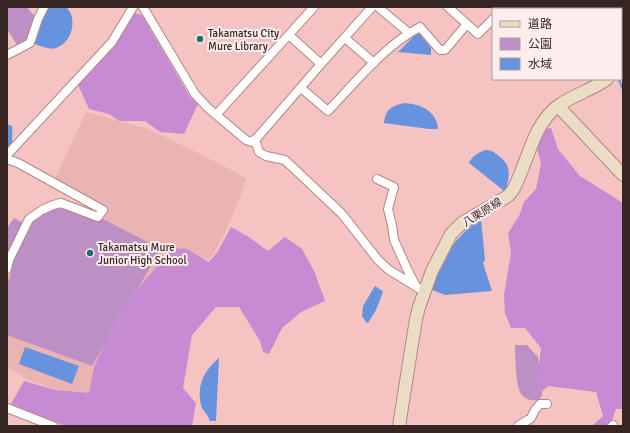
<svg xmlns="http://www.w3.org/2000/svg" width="630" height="433" font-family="Signika,'Noto Sans JP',sans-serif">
<rect width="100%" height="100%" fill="#f4c3c2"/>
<!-- built -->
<path fill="#ebb4b2" d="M 86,112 L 149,129 L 226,167 L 246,179 L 240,197 L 224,235 L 210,260 L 167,246 L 93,401 L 28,380 L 7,366 L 7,280 L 12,260 L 33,219 L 58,206 L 93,218 L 102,218 L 108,207 L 55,179 Z"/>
<!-- green -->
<path fill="#bc90c5" d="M 7,7 L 27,7 L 36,18 L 27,41 L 17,45 L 9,32 L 7,33 Z
M 59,208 L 68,210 L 91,219 L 103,219 L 161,249 L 92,366 L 7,335 L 7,284 L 10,276 L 14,260 L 34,220 L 48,211 Z
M 14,218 L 23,223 L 7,258 L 7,228 Z
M 515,345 L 527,345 L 538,357 L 542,389 L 542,395 L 539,400 C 532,401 524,400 520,392 C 516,384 515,355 515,345 Z"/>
<!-- forest -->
<path fill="#c78bd4" d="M 134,13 L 142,15 L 190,97 L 198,104 L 184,134 L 160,132 L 145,121 L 119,121 L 109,114 L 89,109 L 78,85 L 115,45 Z
M 551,128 L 558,149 L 580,176 L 623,203 L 623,409 L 616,409 L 610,426 L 594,426 L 594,424 L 603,416 L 596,392 L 548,386 L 539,394 L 537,381 L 541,348 L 525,328 L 511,328 L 505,313 L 504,295 L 511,253 L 508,233 L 519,216 L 524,202 L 536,189 L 541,163 L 537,148 L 544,129 Z
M 231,227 L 249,237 L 268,251 L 285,237 L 302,249 L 314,271 L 325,301 L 301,312 L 282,328 L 269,354 L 263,352 L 260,341 L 239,307 L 216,307 L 192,335 L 183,388 L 196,403 L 192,426 L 65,426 L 11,404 L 24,381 L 56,390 L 89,393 L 94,367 L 121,309 L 172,248 L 187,249 L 209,262 L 218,251 Z"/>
<!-- water -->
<path fill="#6793de" d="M 47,7 C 52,7 61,5 66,7 C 68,8 68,10 70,12 C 76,24 71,43 56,48 C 49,50 41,46 35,44 L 35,36 Z
M 591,7 L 623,7 L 623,59 L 621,59 L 621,9 L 593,9 Z
M 418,32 L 431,48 L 431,55 L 398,52 Z
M 404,103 C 421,104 437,111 438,129 L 429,129 L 384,123 C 385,110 391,106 404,103 Z
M 7,124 L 12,126 C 13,133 11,138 13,145 L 7,151 Z
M 485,150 C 491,150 494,152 499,156 C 508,163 510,169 508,181 C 507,185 506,186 506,190 L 504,194 L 502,192 L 503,190 L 469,163 C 472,156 478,153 485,150 Z
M 481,219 L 485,260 L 483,263 L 492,291 L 445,295 L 430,289 C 443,260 453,237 481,219 Z
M 375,286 L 381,290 L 383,292 L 376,310 L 368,323 L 366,322 L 362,316 L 363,306 Z
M 25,347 L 79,366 L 72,384 L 19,364 Z
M 219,358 L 216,421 L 210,421 C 208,415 205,413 202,408 C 201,405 200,401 200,399 C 198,382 206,369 219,358 Z"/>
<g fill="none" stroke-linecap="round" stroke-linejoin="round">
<!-- stream -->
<path stroke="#6793de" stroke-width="2" d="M 619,80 L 623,90"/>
<!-- street casing -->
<g stroke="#b38684" stroke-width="10">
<path id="street" d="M 143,7 L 195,94 L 208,108 L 246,140 L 252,142 L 257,138 L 321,64 L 372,7
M 378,7 L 409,33
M 448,7 L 478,34 L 493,19
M 289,35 L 321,64
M 345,38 L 374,63
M 7,55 L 30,43 L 38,19 L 44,7
M 301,88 L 328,111 C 356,82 384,46 420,27 L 440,50 L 445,50 L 467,24
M 216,115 L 314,7
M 255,139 L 259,152 L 266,156 L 285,160 L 342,214 L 378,260 L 389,270 L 425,292
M 7,155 L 112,42 L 133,7
M 7,159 L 18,163 L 103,210 L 98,217 L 61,203 L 53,205 L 42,210 L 29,219 L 9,260 L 7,269
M 377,179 L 394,187 L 388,209 L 392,225 L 394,240 L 409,273 L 416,286
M 7,408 L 53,426
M 518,426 L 531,418 L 535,410 L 540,404 L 547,404
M 612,426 L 613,425"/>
</g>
<!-- secondary casing -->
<g stroke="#b38684" stroke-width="14">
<path id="secondary" d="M 516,7 L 518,9
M 621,68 L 623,67
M 558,106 L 623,175
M 399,426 L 416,319 L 419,307 L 432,271 L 451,234 L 462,223 L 508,196 L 513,190 C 528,163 532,125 558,106 C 573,95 592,90 607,79"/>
</g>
<!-- street -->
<use href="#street" stroke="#fff" stroke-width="8"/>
<!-- secondary -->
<use href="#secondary" stroke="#ebddc3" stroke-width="12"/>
</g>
<!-- markers -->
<g fill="#206c70" stroke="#fdeeed" stroke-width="1.5">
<circle cx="200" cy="39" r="4"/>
<circle cx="90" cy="253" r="4"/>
</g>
<g text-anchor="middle" stroke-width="4" stroke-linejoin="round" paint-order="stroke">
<!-- poi labels -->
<g font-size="11" fill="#372524" stroke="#fdeeed" text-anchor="start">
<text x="208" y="37">Takamatsu City<tspan x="208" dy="13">Mure Library</tspan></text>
<text x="98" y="251">Takamatsu Mure<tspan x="98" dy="13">Junior High School</tspan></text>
</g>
<!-- street labels -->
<g font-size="11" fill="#372524" stroke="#fdeeed">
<text transform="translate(482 212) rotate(-32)" y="4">八栗原線</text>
</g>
</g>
<!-- border -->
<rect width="630" height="433" fill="none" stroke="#372524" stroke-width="16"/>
<!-- legend -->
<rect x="492" y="8" width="130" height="72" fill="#fdeeed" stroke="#ae9e9d"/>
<rect x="500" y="21" width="20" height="6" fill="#ebddc3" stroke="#ae9e9d"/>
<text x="528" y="28" font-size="12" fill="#372524">道路</text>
<rect x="500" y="38" width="20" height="12" fill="#bc90c5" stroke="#ae9e9d"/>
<text x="528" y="48" font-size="12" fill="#372524">公園</text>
<rect x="500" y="58" width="20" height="12" fill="#6793de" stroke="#ae9e9d"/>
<text x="528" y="68" font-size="12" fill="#372524">水域</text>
</svg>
